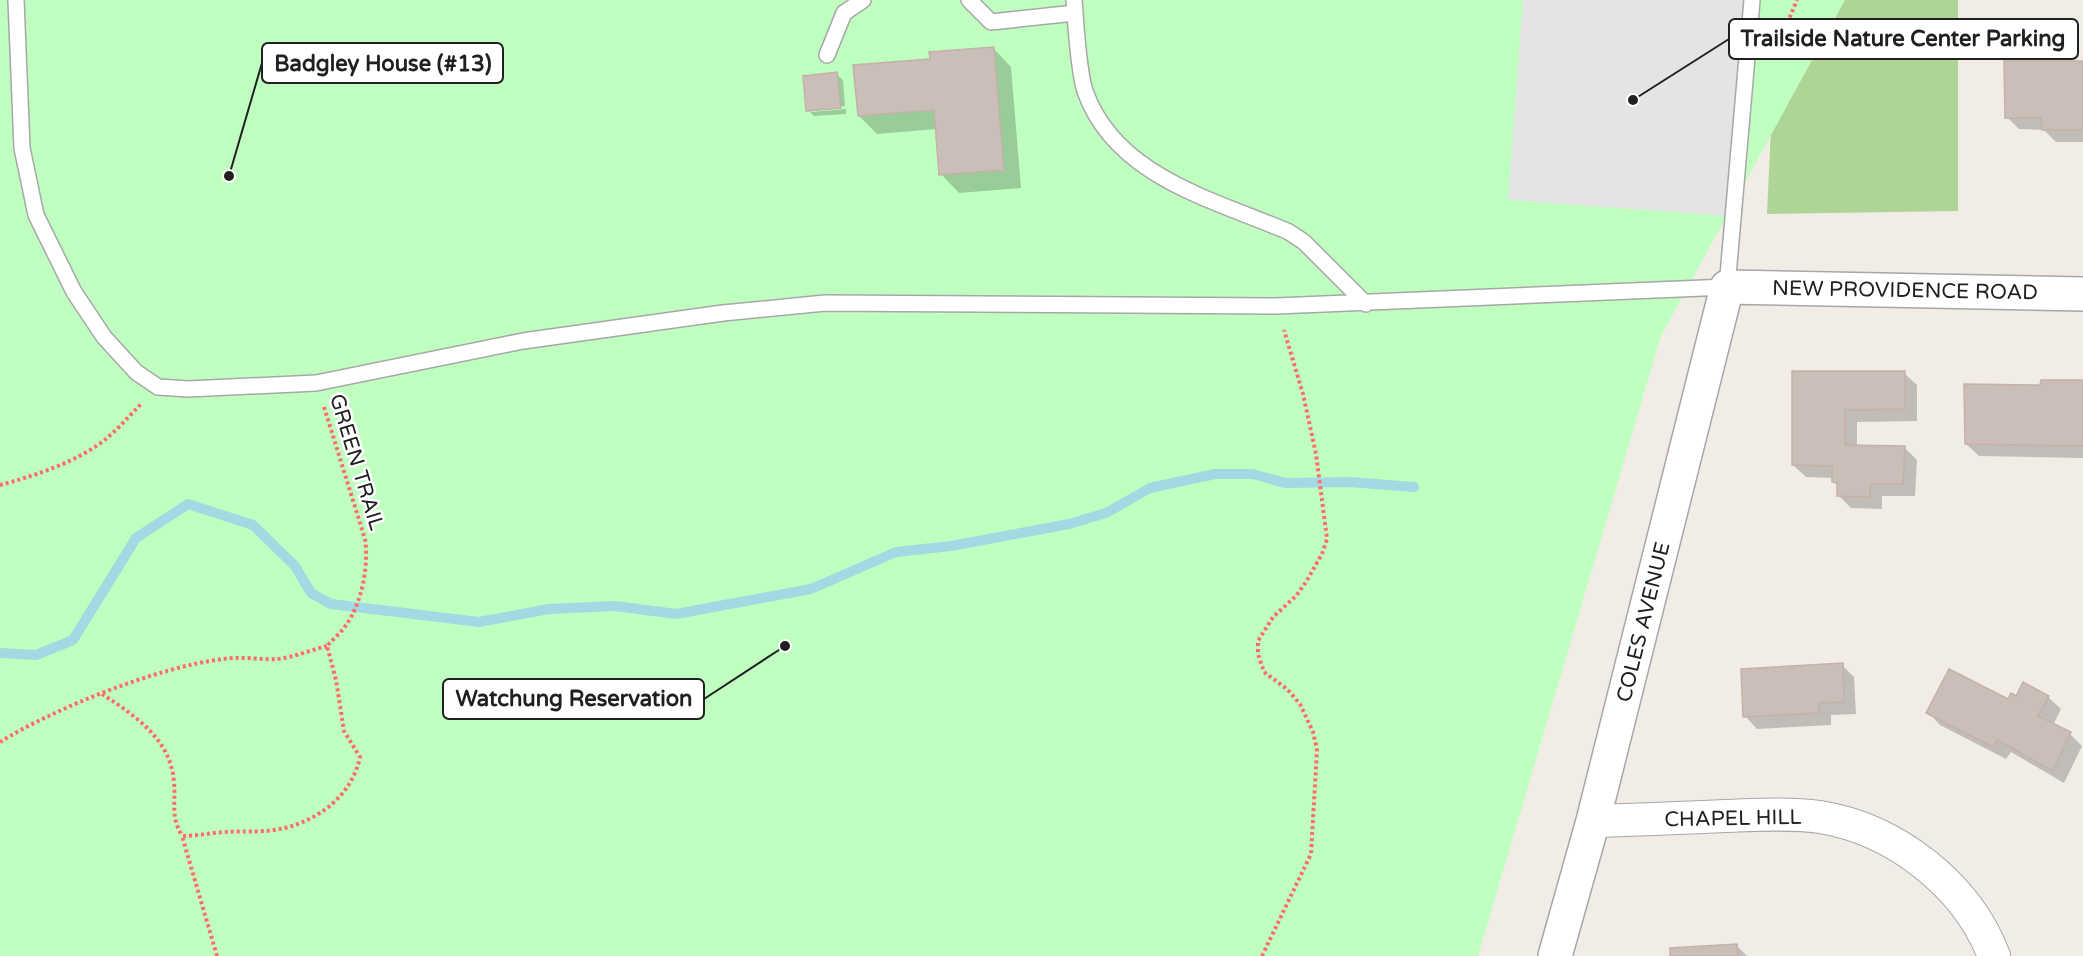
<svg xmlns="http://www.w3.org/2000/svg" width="2083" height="956" font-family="'Varela Round',sans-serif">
<rect width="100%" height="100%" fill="#f1ece5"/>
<!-- forest -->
<path fill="#aed496" d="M 1777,0 L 1958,0 L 1958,211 L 1767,214 Z"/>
<!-- park -->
<path fill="#bfffbf" d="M 0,0 L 1845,0 L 1661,336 L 1478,956 L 0,956 Z"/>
<!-- parking -->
<path fill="#e4e4e4" d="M 1523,0 L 1758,0 L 1742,217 L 1508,200 Z"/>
<!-- shadow -->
<path fill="#0003" d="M 993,48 L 1011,67 L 1021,188 L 959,193 L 941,174 L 937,129 L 877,134 L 859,116 L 931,60 Z
M 2083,62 L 2083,142 L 2056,142 L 2044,130 L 2019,129 L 2007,117 Z
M 836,74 L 843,80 L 845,106 L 811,109 L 811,112 L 846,109 L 846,114 L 814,116 L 808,110 Z
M 1794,372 L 1904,373 L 1917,385 L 1917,421 L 1857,422 L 1857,447 L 1904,447 L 1917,460 L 1915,496 L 1882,496 L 1882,509 L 1851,508 L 1838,495 L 1838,487 L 1833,478 L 1806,477 L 1793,465 Z
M 2083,382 L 2083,458 L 1979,456 L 1966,444 L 2042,387 Z
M 1842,665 L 1854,677 L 1856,714 L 1831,715 L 1831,725 L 1757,729 L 1745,716 Z
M 2048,697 L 2061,709 L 2053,725 L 2070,734 L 2082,746 L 2064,783 L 2011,752 L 2006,759 L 1940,725 L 1928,712 L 2016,698 Z
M 1737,946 L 1747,956 L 1672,956 Z"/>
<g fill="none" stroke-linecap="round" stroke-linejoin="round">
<!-- stream -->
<path stroke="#a2d9e3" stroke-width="10" d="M 0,653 L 36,655 L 73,640 L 136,538 L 188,504 L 253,525 L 295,566 L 311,593 L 331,604 L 479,622 L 549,609 L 615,606 L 676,614 L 811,589 L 896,552 L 951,546 L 1069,524 L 1106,513 L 1150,488 L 1215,474 L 1253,474 L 1285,483 L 1349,482 L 1414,487"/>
</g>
<!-- building -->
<path fill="#cabeb8" stroke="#c5b1a6" stroke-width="1.5" d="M 994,47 L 1004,170 L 939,175 L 934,110 L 858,116 L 853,65 L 930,59 L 929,52 Z
M 2004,61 L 2083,61 L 2083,130 L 2042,130 L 2041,118 L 2005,118 Z
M 837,72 L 841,108 L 806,111 L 803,76 Z
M 1792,371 L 1905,371 L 1905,409 L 1845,410 L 1845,445 L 1905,446 L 1903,484 L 1870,484 L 1870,497 L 1837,496 L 1837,483 L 1832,482 L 1832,466 L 1792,465 Z
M 2041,380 L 2083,380 L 2083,446 L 1965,444 L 1964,384 L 2040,385 Z
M 1843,663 L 1844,702 L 1819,703 L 1819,713 L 1743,717 L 1741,669 Z
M 1949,669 L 2008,699 L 2011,693 L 2016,696 L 2023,682 L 2049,696 L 2038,716 L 2071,732 L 2052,771 L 1998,740 L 1993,747 L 1926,713 Z
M 1737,944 L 1738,956 L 1670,956 L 1670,948 Z"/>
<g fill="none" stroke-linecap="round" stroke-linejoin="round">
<!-- service casing -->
<g stroke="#a7a7a7" stroke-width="18">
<path id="service" d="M 16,0 L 22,148 L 36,215 L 74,292 L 104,337 L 136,372 L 158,387 L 188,389 L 316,383 L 523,341 L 723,313 L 825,303 L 1276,306 L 1727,287 L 1752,0
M 969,0 L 991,22 L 1075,13
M 1074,0 C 1076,25 1078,69 1085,91 C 1115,177 1215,200 1289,232 L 1304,242 L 1366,304
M 827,55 L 844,13 L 863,0"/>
</g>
<!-- minor casing -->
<g stroke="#a7a7a7" stroke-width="34">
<path id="minor" d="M 1593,821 C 1637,820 1681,818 1725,816 C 1756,815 1789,813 1820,817 C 1895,829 1967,885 1994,956"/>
</g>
<!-- tertiary casing -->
<g stroke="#a7a7a7" stroke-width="36">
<path id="tertiary" d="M 1555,956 L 1593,821 L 1727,287 L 2083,294"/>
</g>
<!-- path -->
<path stroke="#ff6c69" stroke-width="4" stroke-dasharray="3 3" stroke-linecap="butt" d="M 1776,29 L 1789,19 L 1797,0
M 324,407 L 365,539 C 369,565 362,603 346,625 C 341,633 333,639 327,646
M 0,485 C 34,476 80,461 107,438 C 119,428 130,415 141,404
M 102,694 C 134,715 171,739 174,782 C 176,805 170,814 182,836
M 0,742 C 55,708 158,667 223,659 C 241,656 260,660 278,659 C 294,657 311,650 327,646
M 217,956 L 182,836 C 197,836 210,833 224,832 C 237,831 251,832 265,831 C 308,828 351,801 360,757 L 344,731 L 336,680 L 327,646
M 1262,956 L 1311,854 L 1317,750 L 1313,732 L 1300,704 L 1287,689 L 1264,672 L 1258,654 L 1258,641 L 1273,617 L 1296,596 L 1306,582 L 1322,554 L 1327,539 L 1316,454 L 1303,394 L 1284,330"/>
<!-- service -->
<use href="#service" stroke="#fff" stroke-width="15"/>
<!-- minor -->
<use href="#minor" stroke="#fff" stroke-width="32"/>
<!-- tertiary -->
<use href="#tertiary" stroke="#fff" stroke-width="33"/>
</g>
<g text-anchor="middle" stroke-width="5" stroke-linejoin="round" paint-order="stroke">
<!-- street labels -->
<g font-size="21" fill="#202020" stroke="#fff">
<text transform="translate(1905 290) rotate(1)" y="7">NEW PROVIDENCE ROAD</text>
<text transform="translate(357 462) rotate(73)" y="7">GREEN TRAIL</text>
<text transform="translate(1643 622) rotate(-76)" y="7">COLES AVENUE</text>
<text transform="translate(1733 818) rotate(-1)" y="7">CHAPEL HILL</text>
</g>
</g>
<!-- callouts -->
<path fill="none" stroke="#202020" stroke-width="2" d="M1633 100L1729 39M229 176L262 63M785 646L704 699"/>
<g fill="#202020" stroke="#fff" stroke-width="2">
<circle cx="1633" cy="100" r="6"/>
<circle cx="229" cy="176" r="6"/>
<circle cx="785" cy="646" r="6"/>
</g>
<g fill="#fff" stroke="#202020" stroke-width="2">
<rect x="1729" y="19" width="349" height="40" rx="6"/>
<rect x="262" y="43" width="241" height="40" rx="6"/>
<rect x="443" y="679" width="261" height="40" rx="6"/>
</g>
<g font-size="22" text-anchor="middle" font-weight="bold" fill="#202020">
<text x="1903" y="46">Trailside Nature Center Parking</text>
<text x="383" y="71">Badgley House (#13)</text>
<text x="574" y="706">Watchung Reservation</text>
</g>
</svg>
